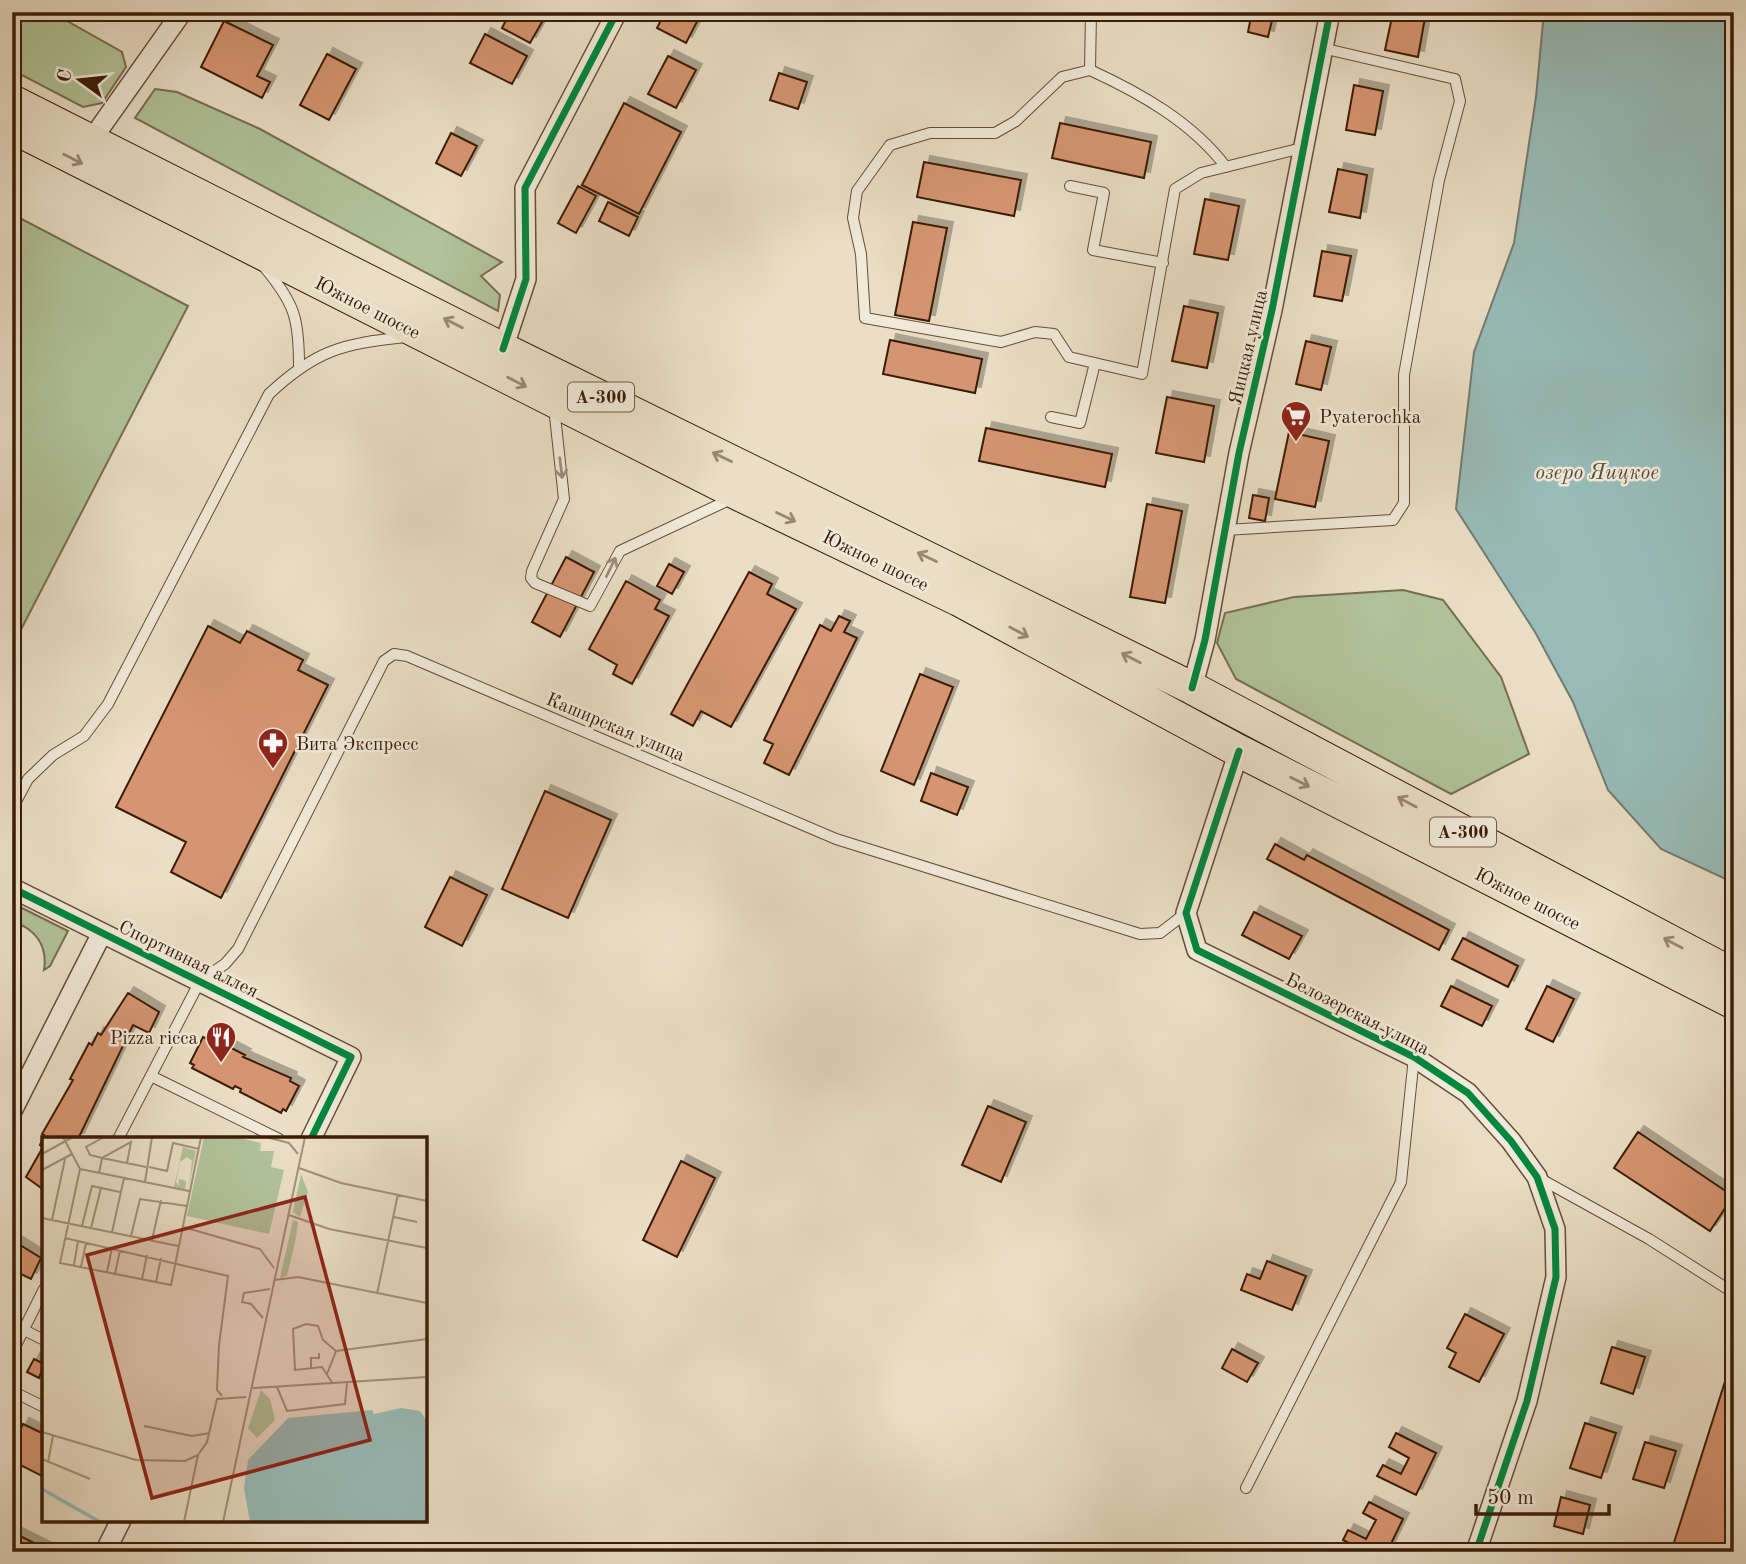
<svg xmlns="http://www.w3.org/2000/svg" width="1746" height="1564" font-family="'Old Standard TT',serif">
<defs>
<filter id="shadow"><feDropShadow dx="6" dy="-6" stdDeviation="0" flood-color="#0004"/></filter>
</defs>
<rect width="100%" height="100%" fill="#eadfc6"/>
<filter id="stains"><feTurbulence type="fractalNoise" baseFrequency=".00286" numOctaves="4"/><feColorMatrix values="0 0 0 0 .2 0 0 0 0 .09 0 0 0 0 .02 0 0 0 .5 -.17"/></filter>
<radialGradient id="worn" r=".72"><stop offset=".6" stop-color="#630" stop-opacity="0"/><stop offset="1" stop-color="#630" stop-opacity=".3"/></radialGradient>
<!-- green -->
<path fill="#b1c399" stroke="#766f50" stroke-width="2" d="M 12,12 L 51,12 L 122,52 L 126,67 L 102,103 L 83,107 L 12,70 Z
M 155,89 L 177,92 L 260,129 L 502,262 L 481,276 L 500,295 L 498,311 L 135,118 Z
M 12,214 L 188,306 L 12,647 Z
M 1403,590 L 1443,600 L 1501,677 L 1529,754 L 1451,794 L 1236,679 L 1217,643 L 1225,613 L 1294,597 Z
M 12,903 L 68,931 L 50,966 L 44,970 C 48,945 35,929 12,921 Z"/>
<!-- water -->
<path fill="#98bcb8" stroke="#737c71" stroke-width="2" d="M 1544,12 L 1734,12 L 1734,883 L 1661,849 L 1608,790 L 1573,702 L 1535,632 L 1456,509 L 1474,352 L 1514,243 L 1536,97 Z"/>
<!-- building -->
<path fill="#d69572" stroke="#3b1b06" stroke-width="2" filter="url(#shadow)" d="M 510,12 L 546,15 L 530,43 L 502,28 Z
M 665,12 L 702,12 L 686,43 L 657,28 Z
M 1252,12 L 1274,12 L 1268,37 L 1248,32 Z
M 1393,12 L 1426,12 L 1418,57 L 1385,50 Z
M 224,21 L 273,45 L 257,76 L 270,82 L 262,98 L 201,67 Z
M 485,34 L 527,56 L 512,84 L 470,63 Z
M 327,54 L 356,69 L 329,120 L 300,105 Z
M 668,56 L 696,70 L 676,108 L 648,94 Z
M 779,73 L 807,82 L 798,109 L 770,100 Z
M 1354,85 L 1383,91 L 1375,135 L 1346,130 Z
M 624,103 L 681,132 L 639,214 L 582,185 Z
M 1060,123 L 1151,142 L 1144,178 L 1052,158 Z
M 451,133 L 477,146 L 461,176 L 436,163 Z
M 924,162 L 1021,180 L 1014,216 L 917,197 Z
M 1338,169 L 1367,175 L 1360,218 L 1329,212 Z
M 578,186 L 596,196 L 576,233 L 558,223 Z
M 1205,199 L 1239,206 L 1228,260 L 1194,254 Z
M 608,202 L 638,217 L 629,236 L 599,221 Z
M 913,222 L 947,228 L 929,321 L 895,315 Z
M 1322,251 L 1351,256 L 1342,301 L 1314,296 Z
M 1184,306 L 1218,313 L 1207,368 L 1172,361 Z
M 890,340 L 982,359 L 975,393 L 883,374 Z
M 1306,341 L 1331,347 L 1321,390 L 1296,384 Z
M 1167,397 L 1214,406 L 1204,462 L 1156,453 Z
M 986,428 L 1112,454 L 1105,487 L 979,461 Z
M 1289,432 L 1329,441 L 1315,507 L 1275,499 Z
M 1253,495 L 1269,498 L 1265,521 L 1249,518 Z
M 1147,504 L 1182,511 L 1165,603 L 1130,597 Z
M 566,557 L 594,572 L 560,637 L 532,622 Z
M 669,564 L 684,572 L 672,594 L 657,586 Z
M 749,572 L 772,584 L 767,594 L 796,609 L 731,727 L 701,711 L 693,726 L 671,714 Z
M 626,581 L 660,600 L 655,609 L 669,616 L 632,684 L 613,674 L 617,665 L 589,649 Z
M 839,616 L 850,621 L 844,632 L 857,638 L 789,775 L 764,763 L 773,744 L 764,740 L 820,625 L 831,631 Z
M 208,626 L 240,643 L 247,631 L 303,660 L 298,670 L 328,685 L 221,898 L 171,872 L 186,842 L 116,807 Z
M 920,674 L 953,687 L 914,785 L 881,771 Z
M 931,773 L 968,787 L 957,815 L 921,801 Z
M 545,791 L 611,820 L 568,918 L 502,889 Z
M 1275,844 L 1304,860 L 1307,855 L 1449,930 L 1439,950 L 1267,859 Z
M 450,877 L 487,895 L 462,946 L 425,927 Z
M 1254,912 L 1302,936 L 1289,959 L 1242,935 Z
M 1463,938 L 1518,966 L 1508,987 L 1452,959 Z
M 1451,986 L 1492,1006 L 1482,1026 L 1441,1006 Z
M 1547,986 L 1574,999 L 1553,1042 L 1526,1029 Z
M 128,993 L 159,1012 L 149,1033 L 133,1025 L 78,1139 L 44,1139 L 44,1190 L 26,1177 L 43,1147 L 40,1145 L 44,1135 L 42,1134 L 73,1080 L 70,1079 L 89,1043 L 92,1045 L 98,1033 L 101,1035 Z
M 203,1037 L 213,1042 L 214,1039 L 245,1055 L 243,1057 L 291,1078 L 290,1081 L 299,1086 L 286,1111 L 283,1109 L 281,1113 L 240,1092 L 241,1089 L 235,1086 L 233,1089 L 192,1068 L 194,1065 L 190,1063 Z
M 988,1106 L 1026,1122 L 1001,1182 L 962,1165 Z
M 1638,1132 L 1733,1196 L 1710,1231 L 1614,1168 Z
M 681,1161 L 715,1178 L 677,1257 L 643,1240 Z
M 12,1240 L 41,1258 L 31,1279 L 15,1271 L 12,1276 Z
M 1267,1261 L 1306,1276 L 1292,1310 L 1241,1290 L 1247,1274 L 1260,1279 Z
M 1465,1314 L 1504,1334 L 1479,1382 L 1449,1367 L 1456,1353 L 1447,1348 Z
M 1612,1347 L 1645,1357 L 1633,1394 L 1601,1383 Z
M 1232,1349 L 1258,1363 L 1247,1382 L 1222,1368 Z
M 1734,1353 L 1734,1552 L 1671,1552 Z
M 34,1359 L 44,1364 L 39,1378 L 27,1372 Z
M 1585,1423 L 1616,1433 L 1601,1478 L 1570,1468 Z
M 23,1424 L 44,1434 L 44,1477 L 12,1461 L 12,1446 Z
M 1396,1433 L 1436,1453 L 1416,1495 L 1377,1476 L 1383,1465 L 1401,1474 L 1409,1458 L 1389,1447 Z
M 1645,1442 L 1676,1451 L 1664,1488 L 1633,1479 Z
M 1561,1497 L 1590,1505 L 1583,1534 L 1554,1526 Z
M 1369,1502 L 1403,1519 L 1387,1552 L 1366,1552 L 1343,1540 L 1348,1530 L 1366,1539 L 1376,1520 L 1363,1513 Z
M 12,1532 L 52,1552 L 12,1552 Z"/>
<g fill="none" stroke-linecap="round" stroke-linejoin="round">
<!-- lane casing -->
<g stroke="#674c36" stroke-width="12">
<path id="lane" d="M 1090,70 L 1091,12
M 1226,167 C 1192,122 1140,93 1090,70 L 1062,77 L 1016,121 L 995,133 L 930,133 L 890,145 L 857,191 L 853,218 L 861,254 L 865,318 L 1001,342 L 1035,332 L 1054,334 L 1069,357 L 1142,374 L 1175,189 L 1201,173 L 1302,148
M 1070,186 L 1104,193 L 1093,250 L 1163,263
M 265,268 C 295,304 299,319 299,366
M 554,407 L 564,499 L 532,571 L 531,578 L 535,583 L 590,606 L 620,551 L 731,499
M 1051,417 L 1080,423 L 1095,363
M 1225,530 L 1393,520 L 1404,503 L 1404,375 L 1439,180 L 1460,101 L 1455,79 L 1322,48
M 12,809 L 28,779 L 53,755 L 84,736 L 108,704 L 269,394 C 316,350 342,344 405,337
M 151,1076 L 279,1139
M 118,1139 L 200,981 L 225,964 L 238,949 L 384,661 L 394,654 L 407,656 L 836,839 L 1140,934 L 1160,933 L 1186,913
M 1539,1178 L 1649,1239 L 1734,1293
M 24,1330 L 44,1340
M 12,1353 L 44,1289
M 12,1391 L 44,1407
M 1246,1488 L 1401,1182 L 1414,1057"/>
</g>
<!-- street casing -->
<g stroke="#674c36" stroke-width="22">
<path id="street" d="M 90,142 L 182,12
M 503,349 L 526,279 L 525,188 L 617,12
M 1192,688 L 1205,640 L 1239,453 L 1272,310 L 1330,12
M 1239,751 L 1186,913 L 1197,950 L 1414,1057 L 1468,1093 L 1511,1141 L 1537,1177 L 1555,1229 L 1556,1277 L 1527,1401 L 1476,1552
M 12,888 L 351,1057 L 311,1139
M 12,1111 L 102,933
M 105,1552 L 121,1520"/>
</g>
<!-- primary casing -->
<g stroke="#3b1b06" stroke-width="34">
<path id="primary" d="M 12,101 L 503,349 L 1192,688 L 1734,975
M 12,127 L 740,495 L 959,600 L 1239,751 L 1734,1003"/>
</g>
<!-- lane -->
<use href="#lane" stroke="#f1eada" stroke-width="10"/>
<!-- street -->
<use href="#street" stroke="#f1eada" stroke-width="19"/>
<!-- primary -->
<use href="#primary" stroke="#eadfc6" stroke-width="32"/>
<!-- cycleway casing -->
<g stroke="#f1eada" stroke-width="11">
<path id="cycleway" d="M 503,349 L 526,279 L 525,188 L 617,12
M 1192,688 L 1205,640 L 1239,453 L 1272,310 L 1330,12
M 1239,751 L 1186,913 L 1197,950 L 1414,1057 L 1468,1093 L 1511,1141 L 1537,1177 L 1555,1229 L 1556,1277 L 1527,1401 L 1476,1552
M 12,888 L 351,1057 L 311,1139"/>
</g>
<!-- cycleway -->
<use href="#cycleway" stroke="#00873e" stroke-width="7"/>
</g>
<!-- one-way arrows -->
<defs><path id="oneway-shaft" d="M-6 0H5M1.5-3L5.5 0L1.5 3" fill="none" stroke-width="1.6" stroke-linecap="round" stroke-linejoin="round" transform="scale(1.75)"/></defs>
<g stroke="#9b8770">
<use href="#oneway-shaft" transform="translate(73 159) rotate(27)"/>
<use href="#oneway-shaft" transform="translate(453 323) rotate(-153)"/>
<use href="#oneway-shaft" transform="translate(517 382) rotate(27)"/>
<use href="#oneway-shaft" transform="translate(722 457) rotate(-154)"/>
<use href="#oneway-shaft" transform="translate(786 517) rotate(26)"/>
<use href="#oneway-shaft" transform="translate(927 557) rotate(-154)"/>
<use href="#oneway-shaft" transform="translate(1019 632) rotate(28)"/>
<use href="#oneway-shaft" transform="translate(1131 658) rotate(-153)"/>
<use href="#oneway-shaft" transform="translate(1300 782) rotate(27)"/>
<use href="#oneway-shaft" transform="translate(1407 802) rotate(-152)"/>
<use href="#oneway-shaft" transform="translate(1673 943) rotate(-152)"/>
</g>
<g stroke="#9f8d7b">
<use href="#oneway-shaft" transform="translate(561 468) rotate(83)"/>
<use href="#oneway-shaft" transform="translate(611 567) rotate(-64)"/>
</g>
<!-- icons -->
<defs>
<g id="supermarket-pin" transform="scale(1.575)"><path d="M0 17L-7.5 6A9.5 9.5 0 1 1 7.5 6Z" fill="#8f2418" stroke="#f1eada"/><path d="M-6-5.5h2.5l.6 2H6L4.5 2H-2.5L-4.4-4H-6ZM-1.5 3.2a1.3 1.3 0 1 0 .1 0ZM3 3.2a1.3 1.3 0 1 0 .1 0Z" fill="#fff"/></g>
<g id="pharmacy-pin" transform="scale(1.575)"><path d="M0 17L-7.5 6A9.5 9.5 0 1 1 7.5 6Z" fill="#8f2418" stroke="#f1eada"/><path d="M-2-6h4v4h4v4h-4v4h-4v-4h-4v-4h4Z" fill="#fff"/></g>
<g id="restaurant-pin" transform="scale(1.575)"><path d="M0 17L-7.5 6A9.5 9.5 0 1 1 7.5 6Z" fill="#8f2418" stroke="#f1eada"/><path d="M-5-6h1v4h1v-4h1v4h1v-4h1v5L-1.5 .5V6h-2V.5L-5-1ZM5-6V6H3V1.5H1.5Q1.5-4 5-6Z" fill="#fff"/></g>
</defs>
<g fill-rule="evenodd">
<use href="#supermarket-pin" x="1296" y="416"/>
<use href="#pharmacy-pin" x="273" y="743"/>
<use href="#restaurant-pin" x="221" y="1037"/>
</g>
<g text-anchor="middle" stroke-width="5" stroke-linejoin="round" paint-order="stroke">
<!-- shield labels -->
<g fill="#f1eada" stroke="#725946" stroke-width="2">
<rect x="568" y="382.5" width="66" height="29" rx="5"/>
<rect x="1430" y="817.5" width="66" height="29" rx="5"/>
</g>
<g font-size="18" font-weight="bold" fill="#3b1b06">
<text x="601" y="403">А-300</text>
<text x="1463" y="838">А-300</text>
</g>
<!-- street labels -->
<g font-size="19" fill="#3b1b06" stroke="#f1eada">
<text transform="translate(368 307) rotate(27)" y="7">Южное шоссе</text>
<text transform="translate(1247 347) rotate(-77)" y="7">Яицкая улица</text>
<text transform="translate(876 560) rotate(26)" y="7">Южное шоссе</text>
<text transform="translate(616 726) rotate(23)" y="7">Каширская улица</text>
<text transform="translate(1528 898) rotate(27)" y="7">Южное шоссе</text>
<text transform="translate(189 958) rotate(26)" y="7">Спортивная аллея</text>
<text transform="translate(1358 1013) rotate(27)" y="7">Белозерская улица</text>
</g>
<!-- poi labels -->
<g font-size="19" fill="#3b1b06" stroke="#f1eada" text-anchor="start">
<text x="1319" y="423">Pyaterochka</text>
<text x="296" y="750">Вита Экспресс</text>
<text x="198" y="1044" text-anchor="end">Pizza ricca</text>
</g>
<!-- water labels -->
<g font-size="21" font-style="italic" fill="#574b3b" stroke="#f1eada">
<text x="1597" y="479">озеро Яицкое</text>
</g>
</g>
<!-- overview -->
<g transform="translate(42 1137)">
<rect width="385" height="385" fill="#eadfc6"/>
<path d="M 162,0 L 193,0 L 219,6 L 218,14 L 232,14 L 229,30 L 242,33 L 227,97 L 145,79 ZM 141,10 L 154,14 L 147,49 L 150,24 L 145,20 L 138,25 L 134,45 L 137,49 L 137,42 L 144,44 L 143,52 L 132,50 ZM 259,37 L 266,55 L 258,80 L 251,75 ZM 251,83 L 256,85 L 254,101 L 245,139 L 238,141 ZM 219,253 L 228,262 L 233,283 L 215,301 L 206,291 Z" fill="#b1c399"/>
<path d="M 359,271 L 378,274 L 385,284 L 385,385 L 208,385 L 202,351 L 206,323 L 246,281 L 330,273 L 332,277 Z" fill="#98bcb8"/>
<path fill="none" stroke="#98bcb8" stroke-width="3.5" d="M 0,352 L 58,385"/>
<path fill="none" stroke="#a49179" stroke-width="2" d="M 21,0 L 38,32 L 18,126 L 129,148 L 159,0M 62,0 L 44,10 L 48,18 L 60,21 L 89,5 L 85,26M 224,0 L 247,6 L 256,17M 0,17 L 31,0M 107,30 L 125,34 L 131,6 L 157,12M 257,31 L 299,46 L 385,64M 38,32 L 147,54M 0,33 L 30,17M 57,36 L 60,21 L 104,30M 103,45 L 110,0M 247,78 L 287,92 L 385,111M 352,80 L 375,85M 0,81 L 136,109M 10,83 L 23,22M 40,89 L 50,49 L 59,51M 141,90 L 218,112 L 232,131M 49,91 L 59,51 L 78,55M 70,95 L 82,41M 89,99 L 98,62 L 145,69M 23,101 L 186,139 L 177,208 L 175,253 L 180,259M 110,103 L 119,63M 32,128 L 36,104M 39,130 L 44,106M 65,135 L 70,111M 73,137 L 78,113M 100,142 L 105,118M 233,143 L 256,140 L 385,166M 114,145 L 119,121M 335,157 L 356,57M 221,181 L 209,167 L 200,165 L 202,156 L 228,152M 294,214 L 385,202M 269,231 L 269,221 L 277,221 L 277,216M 285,237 L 294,214 L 281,203 L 276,189 L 264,187 L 251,192 L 253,233 L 280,230 L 291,247M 235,250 L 245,274 L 303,267 L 305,246M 211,251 L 385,240M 102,289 L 150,299 L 168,296M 0,295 L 94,323 L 143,324 L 156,318 L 165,305 L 175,262 L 204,260M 0,322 L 48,342M 6,325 L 11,299M 142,385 L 156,318M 181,385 L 263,0"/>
<path fill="#8f2418" fill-opacity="0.15" stroke="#8f2418" stroke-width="3.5" d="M 263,60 L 328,303 L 110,361 L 45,118 Z"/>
<rect width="385" height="385" fill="none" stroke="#3b1b06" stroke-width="3.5"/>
</g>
<!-- margin -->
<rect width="1746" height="1564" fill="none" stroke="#eadfc6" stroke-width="42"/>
<rect x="14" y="14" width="1718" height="1536" fill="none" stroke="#3b1b06" stroke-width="3.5"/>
<rect x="21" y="21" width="1704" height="1522" fill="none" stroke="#3b1b06" stroke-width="2"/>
<!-- north arrow -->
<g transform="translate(80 80) rotate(285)" stroke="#f1eada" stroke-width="5" paint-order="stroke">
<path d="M0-5L12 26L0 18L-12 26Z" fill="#3b1b06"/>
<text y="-10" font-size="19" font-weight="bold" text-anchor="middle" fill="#3b1b06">С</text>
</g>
<!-- scale -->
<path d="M1476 1504v10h133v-10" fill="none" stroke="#3b1b06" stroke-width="3.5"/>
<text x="1487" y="1504" font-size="21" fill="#3b1b06" stroke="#f1eada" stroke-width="5" paint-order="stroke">50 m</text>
<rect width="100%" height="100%" filter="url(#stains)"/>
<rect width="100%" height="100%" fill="url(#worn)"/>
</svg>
